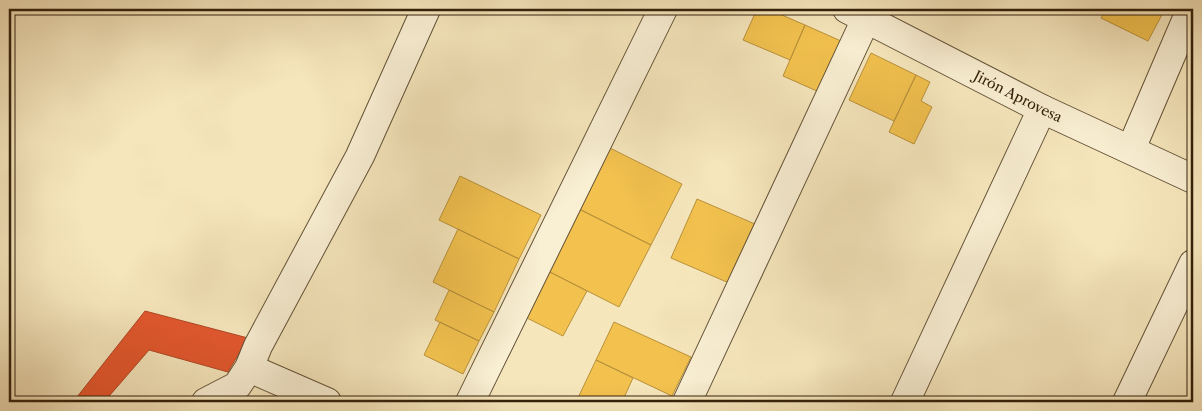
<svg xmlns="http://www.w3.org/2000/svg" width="1202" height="411" font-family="'Libre Caslon Text',serif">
<rect width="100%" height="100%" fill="#f6e6bc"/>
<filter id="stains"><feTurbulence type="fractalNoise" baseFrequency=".004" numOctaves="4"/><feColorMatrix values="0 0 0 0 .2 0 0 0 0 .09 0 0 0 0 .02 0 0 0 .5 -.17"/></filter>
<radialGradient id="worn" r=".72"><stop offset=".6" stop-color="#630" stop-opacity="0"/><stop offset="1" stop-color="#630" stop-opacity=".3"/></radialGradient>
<!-- homes -->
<path fill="#f2c14e" stroke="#b9913a" d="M 757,9 L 768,9 L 805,25 L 790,60 L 743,40 Z
M 890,9 L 906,9 L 903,15 Z
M 1106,9 L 1165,9 L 1148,41 L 1101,18 Z
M 805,25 L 841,41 L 819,92 L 783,76 Z
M 871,53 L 916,75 L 894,121 L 849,100 Z
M 916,75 L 930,82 L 921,101 L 932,107 L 914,144 L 889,132 Z
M 606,146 L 682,184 L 651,245 L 575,207 Z
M 460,176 L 541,215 L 519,259 L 439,220 Z
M 697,199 L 755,224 L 729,283 L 671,258 Z
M 575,207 L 651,245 L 619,307 L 544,269 Z
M 458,229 L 519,259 L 494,312 L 433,282 Z
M 544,269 L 587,291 L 563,336 L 521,315 Z
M 449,290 L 494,312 L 479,341 L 435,320 Z
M 440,322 L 479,341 L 463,374 L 424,355 Z
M 614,322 L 691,357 L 672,396 L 596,360 Z
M 596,360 L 633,378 L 622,402 L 576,402 Z"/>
<!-- shops -->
<path fill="#e4572e" stroke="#af4724" d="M 145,311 L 248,338 L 228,372 L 149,350 L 104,402 L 73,402 Z"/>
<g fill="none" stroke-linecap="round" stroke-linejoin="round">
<!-- minor casing -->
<g stroke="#645237" stroke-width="30">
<g id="minor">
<path id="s1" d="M 847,9 L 1042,109 L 1193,179"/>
<path d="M 1131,149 L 1191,9"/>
<path d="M 249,368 L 327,402"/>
<path d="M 206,402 L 237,386 L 249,368 L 258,346 L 360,156 L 426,9"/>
<path d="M 470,402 L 663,9"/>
<path d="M 687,402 L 866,19"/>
<path d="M 905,402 L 1042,109"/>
<path d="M 1127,402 L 1193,264"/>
</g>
</g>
<!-- minor -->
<use href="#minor" stroke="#f9efd3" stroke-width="28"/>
</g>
<g text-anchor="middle" stroke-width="5" stroke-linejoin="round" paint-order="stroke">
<!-- street labels -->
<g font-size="14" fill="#33210b" stroke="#f9efd3">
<text dy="5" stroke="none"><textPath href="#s1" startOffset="192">Jirón Aprovesa</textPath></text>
</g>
</g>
<!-- margin -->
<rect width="1202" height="411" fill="none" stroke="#f6e6bc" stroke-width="30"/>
<rect x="10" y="10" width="1182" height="391" fill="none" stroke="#33210b" stroke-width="2.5"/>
<rect x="15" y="15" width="1172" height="381" fill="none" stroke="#33210b"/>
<rect width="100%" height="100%" filter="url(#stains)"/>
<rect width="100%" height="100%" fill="url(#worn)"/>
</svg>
